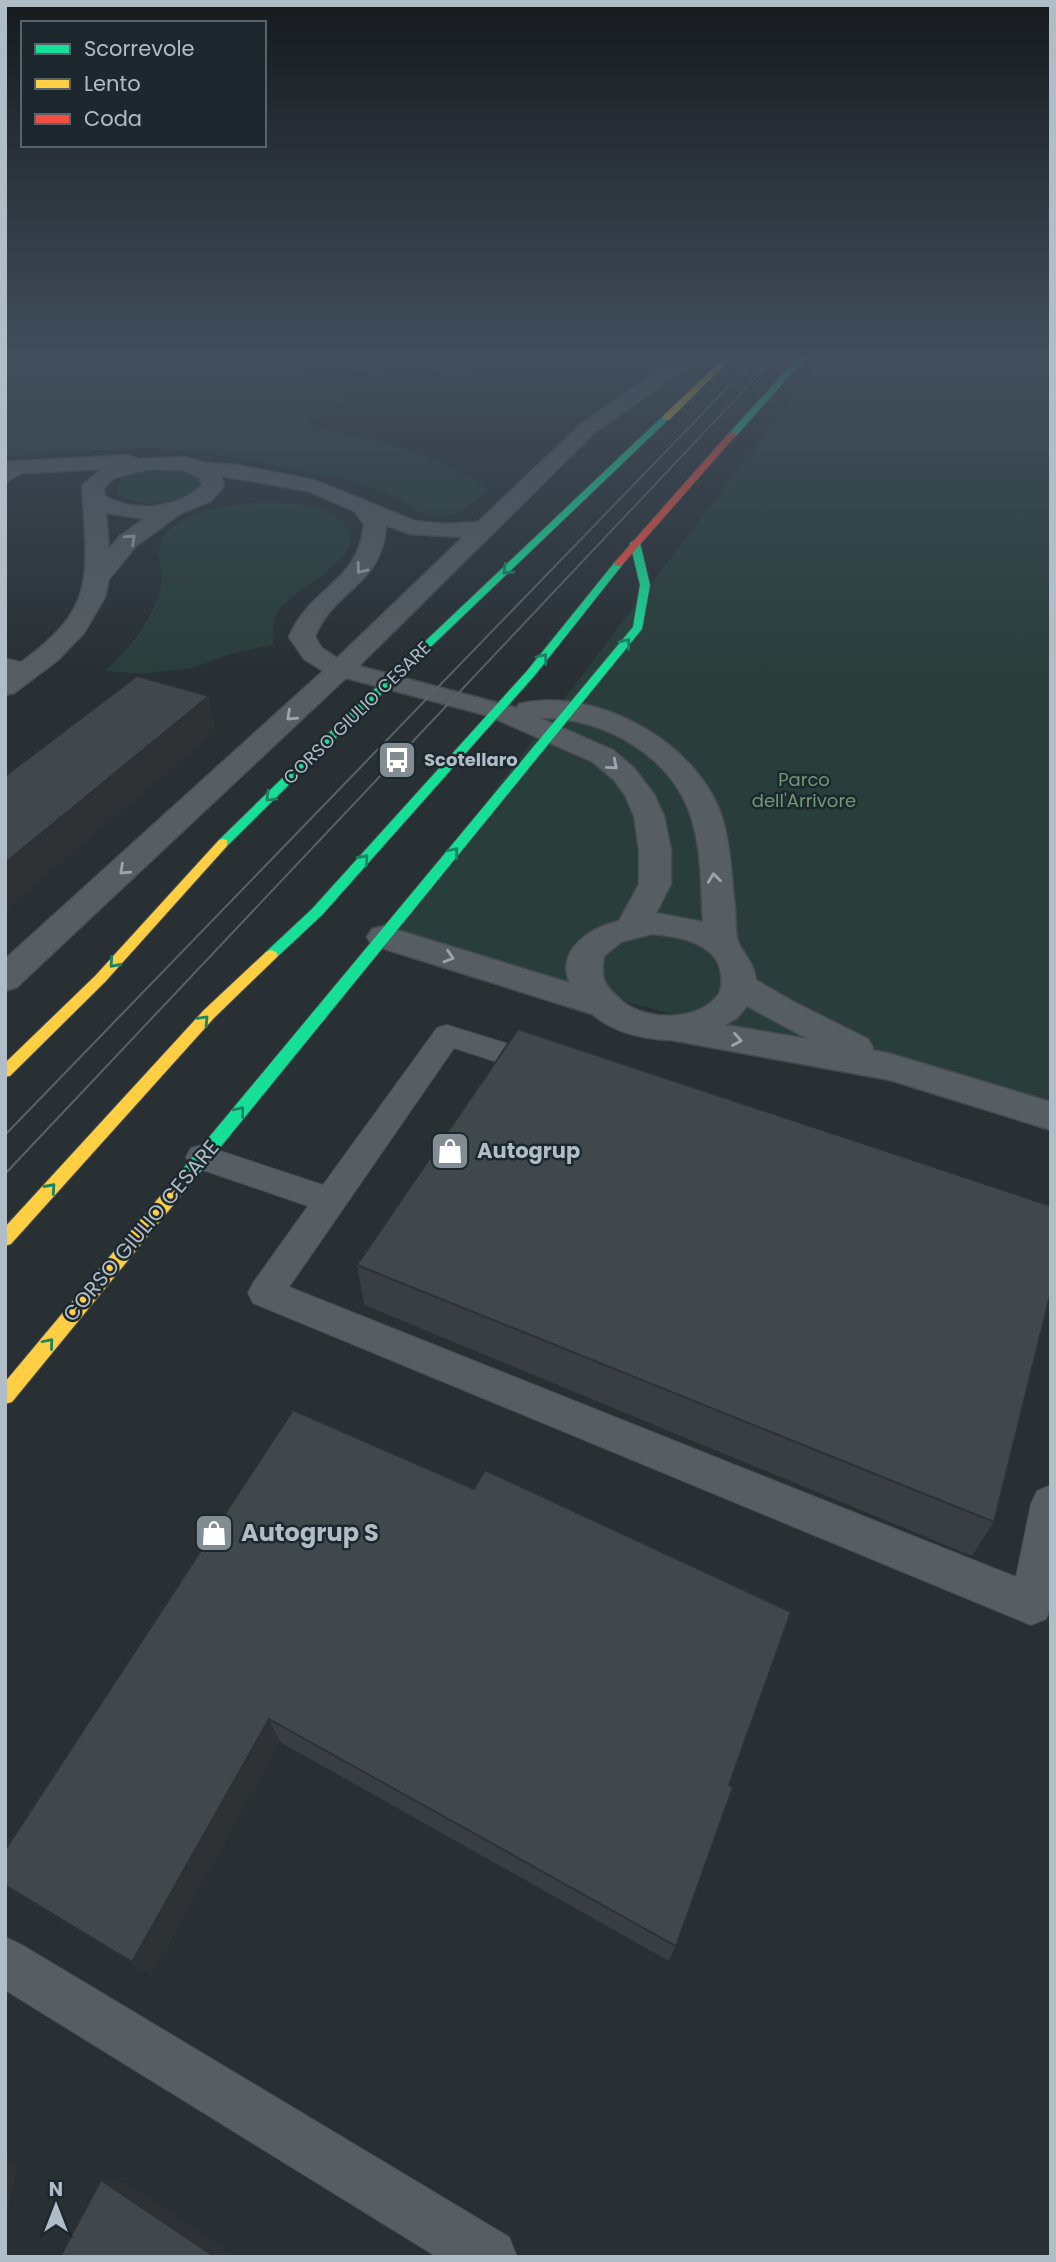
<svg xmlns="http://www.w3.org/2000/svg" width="1056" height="2262" font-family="Poppins,sans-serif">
<rect width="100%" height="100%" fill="#283034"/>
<!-- green -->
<path fill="#293e3b" d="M 5,353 L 296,353 L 304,355 L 295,371 L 358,387 L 305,424 C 367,440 436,448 488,490 L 458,513 L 440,517 L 423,514 L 395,496 L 355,481 L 203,452 L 150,448 L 5,456 Z
M 826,353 L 1030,353 L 1051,358 L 1051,1115 L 384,937 Z
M 152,469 L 179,469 L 196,475 L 200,480 L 199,486 C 182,505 138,510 117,493 L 119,481 L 139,471 Z
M 268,502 C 292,503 328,504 345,525 C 372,560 285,589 275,617 C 272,624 274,636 273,644 L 227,655 L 193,668 L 143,674 L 105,671 C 129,649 154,619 161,586 C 164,572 155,558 161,543 C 175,509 236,504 268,502 Z"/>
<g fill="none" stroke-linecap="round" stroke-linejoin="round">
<!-- lane casing -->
<g stroke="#464b4f" stroke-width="2">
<path id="lane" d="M 17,466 L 26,471 L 5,483 L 5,471 Z
M 5,658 L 36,666 L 39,671 L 36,676 L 28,677 L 5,671 Z
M 447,1025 L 554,1058 L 558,1066 L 554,1074 L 543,1077 L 454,1048 L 289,1287 L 1016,1577 L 1031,1504 L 1037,1491 L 1051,1485 L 1051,1607 L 1046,1619 L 1031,1625 L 253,1303 L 248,1293 L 253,1283 L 308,1206 L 191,1166 L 186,1157 L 191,1148 L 202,1145 L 323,1185 L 437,1028 Z
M 5,1937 L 22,1945 L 509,2237 L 517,2257 L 437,2257 L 5,1990 Z"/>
</g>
<!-- street casing -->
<g stroke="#464b4f" stroke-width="3">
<path id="street" d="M 705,353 L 737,353 L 734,357 L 686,368 L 594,433 L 359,666 L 517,708 L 519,704 C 598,685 704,746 724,824 C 731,852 732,881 735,909 C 736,918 735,933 738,942 C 745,956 754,963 756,980 L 792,1001 L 868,1039 L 873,1048 L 872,1050 L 891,1054 L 1051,1102 L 1051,1130 L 890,1080 L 671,1040 C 642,1039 615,1033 592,1014 L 372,945 L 367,937 L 372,929 L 384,926 L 570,983 C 555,949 592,927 619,921 L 639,884 L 639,850 L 634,816 L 625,795 L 614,780 L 593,762 L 489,716 L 346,678 L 17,987 L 5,991 L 5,959 L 323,671 L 304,659 L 289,637 C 311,585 359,583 364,524 L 354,511 L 308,491 L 221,476 L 224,486 L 211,501 L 180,514 L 136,546 L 109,579 L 105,597 L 84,633 L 58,660 L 14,693 L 5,695 L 5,674 C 95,611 89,590 82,486 L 102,469 L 5,474 L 5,462 L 129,455 L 138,459 L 184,457 L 206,463 L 237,465 L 314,480 L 415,521 L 445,524 L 478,522 L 580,425 L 674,360 ZM 149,469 L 184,470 L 200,478 L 202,485 C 178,509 134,513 105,496 L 104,488 L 114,478 ZM 106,513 L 144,519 L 120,536 L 109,549 ZM 386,525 L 410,534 L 463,537 L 337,658 L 322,648 L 315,637 C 334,588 383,586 386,525 ZM 540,718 C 604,717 673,756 692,820 C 702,852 701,889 703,922 L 656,913 L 671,884 L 671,850 L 664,816 L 654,794 L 634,768 L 613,750 ZM 652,934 C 677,936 718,943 721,974 C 722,981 722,989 718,995 C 698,1022 647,1021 623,1002 C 605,986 600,981 604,956 L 621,942 ZM 747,1006 L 808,1039 L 725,1025 L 737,1018 Z"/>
</g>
<!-- fast casing -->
<g stroke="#464b4f" stroke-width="2">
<path id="fast" d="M 802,353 L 810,353 L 736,436 L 730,436 L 730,432 Z
M 663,416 L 670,418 L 348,726 L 227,846 L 219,846 L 219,840 L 340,722 Z
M 635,540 L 640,543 L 650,585 L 642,629 L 179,1198 L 167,1198 L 165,1193 L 167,1188 L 633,627 L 640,585 L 630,543 Z
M 615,562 L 623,564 L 535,675 L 322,915 L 276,958 L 266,958 L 264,955 L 266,952 L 312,909 L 527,671 Z"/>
</g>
<!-- slow casing -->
<g stroke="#464b4f" stroke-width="2">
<path id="slow" d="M 729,353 L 737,353 L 669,420 L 663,420 L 663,416 Z
M 223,839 L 227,840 L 227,846 L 105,982 L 10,1076 L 5,1077 L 5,1063 L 95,976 L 219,840 Z
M 271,950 L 276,952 L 278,955 L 276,958 L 214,1018 L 11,1244 L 5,1246 L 5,1227 L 204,1010 L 266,952 Z
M 173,1187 L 179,1188 L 181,1193 L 179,1198 L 12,1402 L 5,1404 L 5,1382 L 167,1188 Z"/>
</g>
<!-- jam casing -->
<g stroke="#464b4f" stroke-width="2">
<path id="jam" d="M 730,432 L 737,434 L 621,566 L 615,566 L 615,562 Z"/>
</g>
<!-- lane -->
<use href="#lane" fill="#575e63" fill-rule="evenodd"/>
<!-- street -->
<use href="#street" fill="#575e63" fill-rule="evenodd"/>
<!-- fast -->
<use href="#fast" fill="#16e098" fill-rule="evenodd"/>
<!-- slow -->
<use href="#slow" fill="#ffcf43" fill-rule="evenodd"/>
<!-- jam -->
<use href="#jam" fill="#f24e42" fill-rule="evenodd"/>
<!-- tram -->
<path stroke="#5b6266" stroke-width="2" d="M 5,1135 L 761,353
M 5,1174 L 779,353"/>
</g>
<!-- wall -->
<path fill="#383e41" d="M 303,353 L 540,353 L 470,383 L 414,366 L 382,380 L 304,355 Z
M 357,1265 L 994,1522 L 972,1556 L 364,1305 Z
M 293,1410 L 729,1785 L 676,1946 L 669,1961 L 280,1742 L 151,1975 L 5,1886 L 5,1850 Z"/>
<!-- shaded-wall -->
<path fill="#2e3235" d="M 379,353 L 414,353 L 414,366 L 382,380 Z
M 474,353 L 540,353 L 470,383 L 469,355 Z
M 209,696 L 216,731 L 5,910 L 5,863 Z
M 269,1719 L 280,1742 L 151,1975 L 132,1962 Z
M 5,2157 L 18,2166 L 5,2219 Z
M 101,2180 L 128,2183 L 237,2257 L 215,2257 Z"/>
<!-- building -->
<path fill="#41484c" stroke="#2e3235" stroke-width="2" d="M 137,676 L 209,696 L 5,863 L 5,776 Z
M 518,1029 L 1051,1206 L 1051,1292 L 994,1522 L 357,1265 Z
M 293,1410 L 474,1489 L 485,1470 L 791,1612 L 729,1785 L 733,1787 L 676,1946 L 269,1719 L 132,1962 L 5,1885 L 5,1850 Z
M 101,2180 L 215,2257 L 60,2257 Z"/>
<!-- one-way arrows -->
<defs><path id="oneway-chevron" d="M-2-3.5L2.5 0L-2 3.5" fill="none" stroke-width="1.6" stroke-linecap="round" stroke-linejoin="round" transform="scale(1.75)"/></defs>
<g stroke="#9aa5ad">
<use href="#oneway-chevron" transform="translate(131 539) rotate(-43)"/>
<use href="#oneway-chevron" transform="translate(361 569) rotate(127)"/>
<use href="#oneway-chevron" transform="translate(291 716) rotate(137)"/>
<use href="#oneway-chevron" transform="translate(613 765) rotate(40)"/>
<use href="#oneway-chevron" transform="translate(124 870) rotate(137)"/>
<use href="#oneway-chevron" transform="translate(714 878) rotate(-97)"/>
<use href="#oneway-chevron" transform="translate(449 957) rotate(17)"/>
<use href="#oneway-chevron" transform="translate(737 1040) rotate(10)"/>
</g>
<g stroke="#198463">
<use href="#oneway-chevron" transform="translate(507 570) rotate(137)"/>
<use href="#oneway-chevron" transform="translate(626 643) rotate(-51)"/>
<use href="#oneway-chevron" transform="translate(543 658) rotate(-52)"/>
<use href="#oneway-chevron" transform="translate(270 797) rotate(135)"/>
<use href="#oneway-chevron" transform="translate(454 852) rotate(-50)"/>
<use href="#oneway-chevron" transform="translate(364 859) rotate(-48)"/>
<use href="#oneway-chevron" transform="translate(114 963) rotate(132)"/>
<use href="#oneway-chevron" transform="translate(204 1020) rotate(-47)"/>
<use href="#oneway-chevron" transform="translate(240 1111) rotate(-51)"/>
<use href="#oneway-chevron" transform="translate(51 1188) rotate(-48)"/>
<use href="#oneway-chevron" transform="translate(49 1343) rotate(-50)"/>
</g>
<!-- sky -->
<linearGradient id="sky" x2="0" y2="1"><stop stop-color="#161a1d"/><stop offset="0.53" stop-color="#424e5c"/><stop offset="1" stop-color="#424e5c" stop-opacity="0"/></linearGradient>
<rect width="1056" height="670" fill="url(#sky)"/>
<!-- icons -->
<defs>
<g id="bus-square" transform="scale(2.0125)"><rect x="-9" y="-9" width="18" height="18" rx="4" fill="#818c93" stroke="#1c272e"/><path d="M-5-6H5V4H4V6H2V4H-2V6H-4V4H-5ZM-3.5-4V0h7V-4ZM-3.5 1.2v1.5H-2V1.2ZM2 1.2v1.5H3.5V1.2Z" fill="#fff"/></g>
<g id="shop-square" transform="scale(2.0125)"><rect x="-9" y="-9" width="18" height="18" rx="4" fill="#818c93" stroke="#1c272e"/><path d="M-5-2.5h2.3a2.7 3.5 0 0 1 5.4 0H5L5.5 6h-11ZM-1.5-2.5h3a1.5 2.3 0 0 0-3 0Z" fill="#fff"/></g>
</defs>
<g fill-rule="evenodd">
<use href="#bus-square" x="397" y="760"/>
<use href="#shop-square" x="450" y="1151"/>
<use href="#shop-square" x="214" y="1533"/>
</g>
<g text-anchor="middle" stroke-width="5" stroke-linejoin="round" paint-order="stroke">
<!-- far-street labels -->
<g font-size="18" fill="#b1bdc6" stroke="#1c272e">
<text transform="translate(357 713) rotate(-44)" y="6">CORSO GIULIO CESARE</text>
</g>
<!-- far-poi labels -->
<g font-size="18" font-weight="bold" fill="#b1bdc6" stroke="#1c272e" text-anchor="start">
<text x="424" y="766">Scotellaro</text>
</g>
<!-- far-park labels -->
<g font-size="18" fill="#709b72" stroke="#1c272e">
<text x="804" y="786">Parco<tspan x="804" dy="21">dell'Arrivore</tspan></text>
</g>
<!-- poi labels -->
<g font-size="21" font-weight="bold" fill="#b1bdc6" stroke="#1c272e" text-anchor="start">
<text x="477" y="1158">Autogrup</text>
</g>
<!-- street labels -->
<g font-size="21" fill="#b1bdc6" stroke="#1c272e">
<text transform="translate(141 1231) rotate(-50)" y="7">CORSO GIULIO CESARE</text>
</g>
<!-- near-poi labels -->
<g font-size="24" font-weight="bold" fill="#b1bdc6" stroke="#1c272e" text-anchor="start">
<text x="241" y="1541">Autogrup S</text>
</g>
</g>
<!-- border -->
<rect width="1056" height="2262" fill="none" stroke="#b1bdc6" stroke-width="14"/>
<!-- legend -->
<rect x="21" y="21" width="245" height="126" fill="#1c272e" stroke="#58636b" stroke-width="2"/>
<rect x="35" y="44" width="35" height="10" fill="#16e098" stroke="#58636b" stroke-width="2"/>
<text x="84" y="56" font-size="21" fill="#b1bdc6">Scorrevole</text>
<rect x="35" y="79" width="35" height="10" fill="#ffcf43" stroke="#58636b" stroke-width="2"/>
<text x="84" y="91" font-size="21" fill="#b1bdc6">Lento</text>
<rect x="35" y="114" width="35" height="10" fill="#f24e42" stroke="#58636b" stroke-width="2"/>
<text x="84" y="126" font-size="21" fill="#b1bdc6">Coda</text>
<!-- north arrow -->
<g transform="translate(56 2206)" stroke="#1c272e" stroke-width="5" paint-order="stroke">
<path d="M0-5L12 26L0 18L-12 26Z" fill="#b1bdc6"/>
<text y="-10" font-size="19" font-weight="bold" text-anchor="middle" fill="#b1bdc6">N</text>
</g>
</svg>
